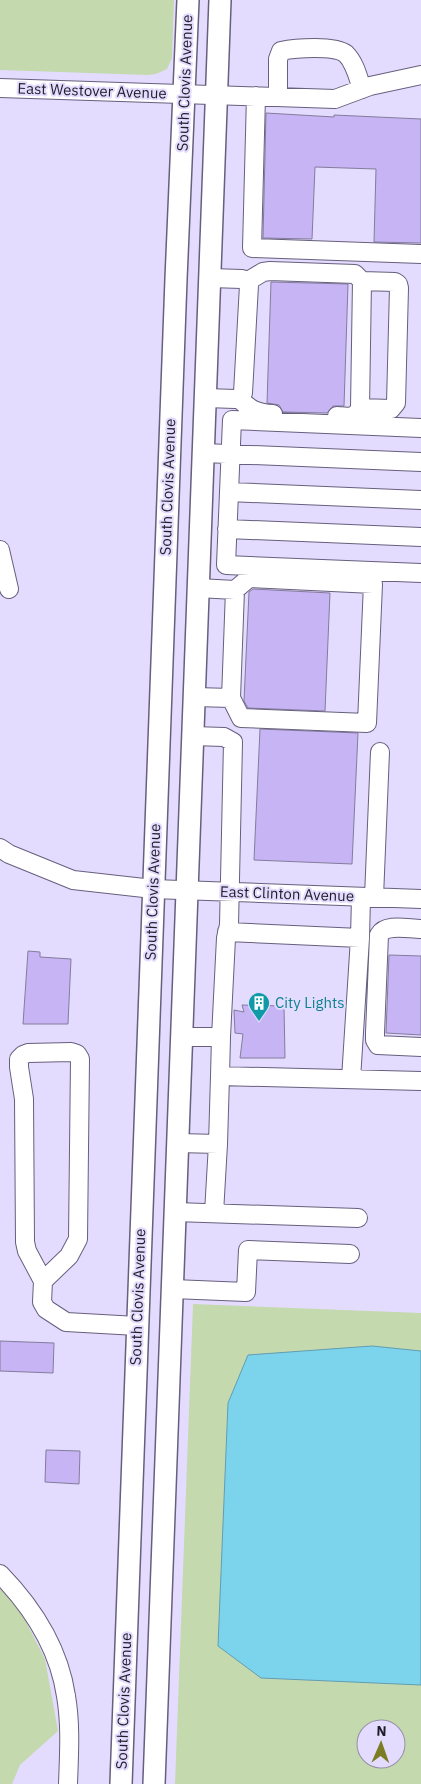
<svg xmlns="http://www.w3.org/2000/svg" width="421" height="1784" font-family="'IBM Plex Sans',sans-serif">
<rect width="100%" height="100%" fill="#e4dcfe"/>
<!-- green -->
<path fill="#c5d9ae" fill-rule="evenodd" d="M 0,0 L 174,0 L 172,58 L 167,69 L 156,74 L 148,75 L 0,70 Z
M 193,1304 L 421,1313 L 421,1784 L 175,1784 ZM 366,1729 L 396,1729 L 396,1759 L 366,1759 Z
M 0,1587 L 17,1604 L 45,1659 L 58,1731 L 20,1765 L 12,1784 L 0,1784 Z"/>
<!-- water -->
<path fill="#7cd4ec" stroke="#609db2" d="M 372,1346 L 421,1351 L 421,1685 L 261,1678 L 218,1646 L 228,1403 L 248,1355 Z"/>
<!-- building -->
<path fill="#c6b4f5" stroke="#847c9b" d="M 266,113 L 334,117 L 334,115 L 421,119 L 421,243 L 374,242 L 376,169 L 315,167 L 312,239 L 263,238 Z
M 271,282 L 348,284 L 344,406 L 333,406 L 327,413 L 283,412 L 279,405 L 267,403 Z
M 253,589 L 330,593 L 325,711 L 248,708 L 244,701 L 249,592 Z
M 260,729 L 358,733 L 352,864 L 254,860 Z
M 28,951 L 40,952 L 40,957 L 71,959 L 68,1024 L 23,1024 Z
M 389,955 L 421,956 L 421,1035 L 386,1033 Z
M 242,1005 L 284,1006 L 285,1058 L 240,1058 L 243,1034 L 235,1033 L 234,1010 L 244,1012 Z
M 0,1341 L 54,1343 L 53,1373 L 0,1371 Z
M 46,1450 L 80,1451 L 79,1484 L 45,1482 Z"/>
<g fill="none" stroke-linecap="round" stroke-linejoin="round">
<!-- minor casing -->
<g stroke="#675f7d" stroke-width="20">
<path id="minor" d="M 0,88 L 335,99 L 370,86 L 421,75
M 256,96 L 252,248 L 421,254
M 278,97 L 278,59 L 281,51 C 295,48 335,45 346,54 C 355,63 358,77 362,89
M 248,281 L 263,272 L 270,271 L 355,274 L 362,281 L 360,408 C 355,419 348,417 337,416
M 206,398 L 235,399 L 239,398 L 243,393 L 249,285 L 248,281 L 242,279 L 210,278
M 239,398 C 249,410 258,413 273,414
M 360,408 L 391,409 L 396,403 L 399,288 L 398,284 L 395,282 L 362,281
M 421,428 L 232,420 L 226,565 L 421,573
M 204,453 L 421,462
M 229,492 L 421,500
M 227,529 L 421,537
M 0,550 L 9,589
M 195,697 L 231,698 L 235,590 L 198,588
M 231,698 L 241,718 L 367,723 L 373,584 L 249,578 L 235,590
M 193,736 L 224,737 L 233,742 L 229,925 L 226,938 L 221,1037
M 0,848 L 9,854 L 73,880 L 153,889 L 421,899
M 374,897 L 380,752
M 421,929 C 408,929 386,923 379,935 L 375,1033 L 375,1040 L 378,1045 L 421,1047
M 227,932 L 360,938 L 361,897
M 182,1037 L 221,1037 L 220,1076 L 421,1081
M 351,1079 L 360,938
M 178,1143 L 218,1144 L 220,1076
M 175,1212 L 358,1218
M 214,1213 L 218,1144
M 43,1281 L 27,1251 L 25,1242 L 24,1099 L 19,1067 L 19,1059 L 23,1055 L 28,1053 L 71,1052 L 77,1054 L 80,1059 L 78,1239 L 69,1256 L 43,1281 L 42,1302 L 46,1309 L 66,1322 L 137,1326
M 173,1289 L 246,1292 L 248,1250 L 350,1254
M 0,1574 C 33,1608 59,1649 66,1696 C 71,1725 69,1755 68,1784"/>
</g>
<!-- major casing -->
<g stroke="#675f7d" stroke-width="24">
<path id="major" d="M 121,1784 L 176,279 L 188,0
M 154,1784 L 220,0"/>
</g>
<!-- minor -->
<use href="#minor" stroke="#fff" stroke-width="18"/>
<!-- major -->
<use href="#major" stroke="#fff" stroke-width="21"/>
</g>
<!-- icons -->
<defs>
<g id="building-pin" transform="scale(1.125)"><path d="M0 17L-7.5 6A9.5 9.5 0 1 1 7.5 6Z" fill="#0f9aa8" stroke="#e4dcfe"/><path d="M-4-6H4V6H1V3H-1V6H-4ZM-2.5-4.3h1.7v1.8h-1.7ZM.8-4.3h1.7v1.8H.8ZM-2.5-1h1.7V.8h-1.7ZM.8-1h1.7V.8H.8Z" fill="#fff"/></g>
</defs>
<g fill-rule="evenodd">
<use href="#building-pin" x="259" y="1003"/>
</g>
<g text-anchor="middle" stroke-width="4" stroke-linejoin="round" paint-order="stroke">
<!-- street labels -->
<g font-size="15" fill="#201d29" stroke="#e4dcfe">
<text transform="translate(185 83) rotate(-88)" y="5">South Clovis Avenue</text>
<text transform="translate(92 91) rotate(2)" y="5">East Westover Avenue</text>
<text transform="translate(168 487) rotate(-88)" y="5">South Clovis Avenue</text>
<text transform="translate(153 892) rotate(-88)" y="5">South Clovis Avenue</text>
<text transform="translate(287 894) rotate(2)" y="5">East Clinton Avenue</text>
<text transform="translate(138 1297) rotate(-88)" y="5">South Clovis Avenue</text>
<text transform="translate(124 1701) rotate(-88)" y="5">South Clovis Avenue</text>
</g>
<!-- culture labels -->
<g font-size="15" fill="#0d838f" stroke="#e4dcfe" text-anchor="start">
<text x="275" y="1008">City Lights</text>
</g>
</g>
<!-- north arrow -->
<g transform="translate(381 1744) rotate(2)"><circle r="24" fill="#e4dcfe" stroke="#9690a9"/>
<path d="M0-4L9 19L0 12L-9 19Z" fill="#7c7c25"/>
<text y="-8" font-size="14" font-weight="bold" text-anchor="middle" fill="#201d29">N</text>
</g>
</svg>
